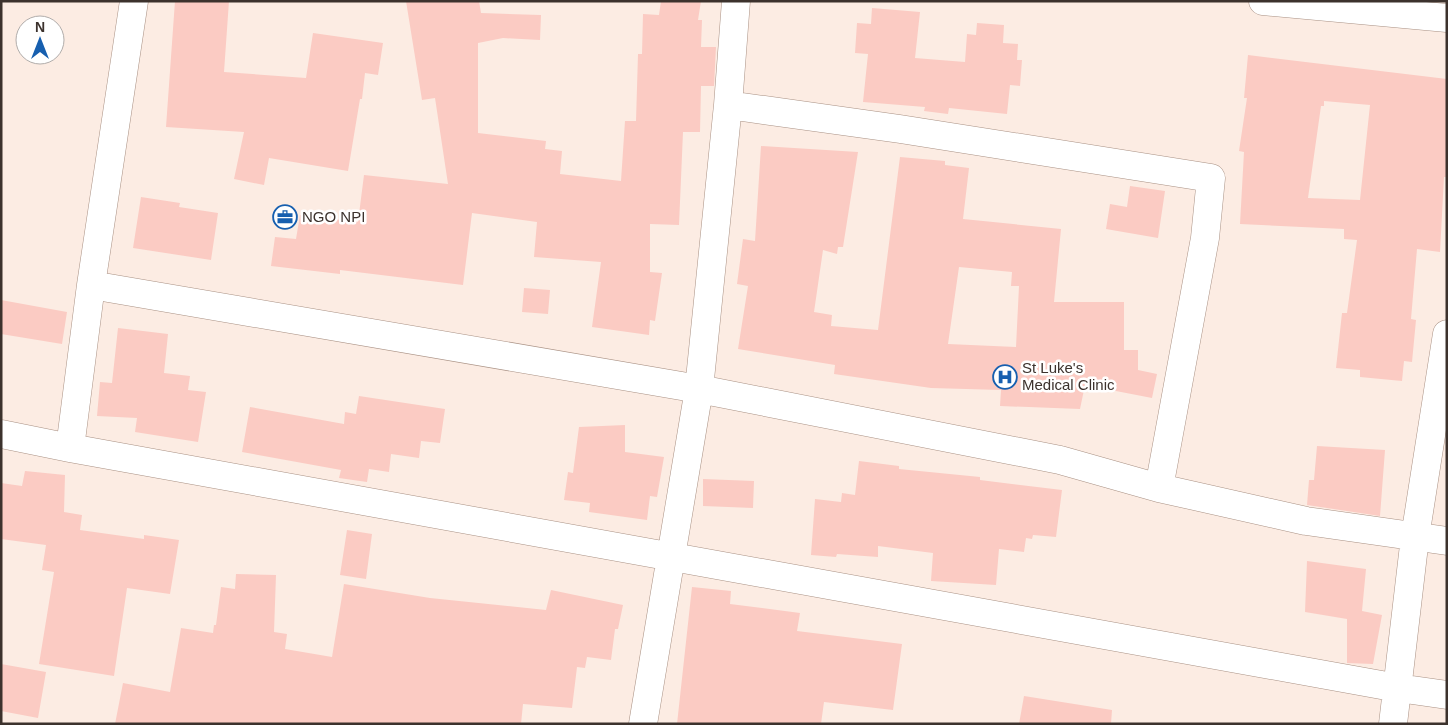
<svg xmlns="http://www.w3.org/2000/svg" width="1448" height="725" font-family="Helvetica,sans-serif">
<rect width="100%" height="100%" fill="#fcece3"/>
<!-- building -->
<path fill="#fbcbc3" fill-rule="evenodd" d="M 175,1 L 229,1 L 224,72 L 306,78 L 313,33 L 383,43 L 378,75 L 365,73 L 362,99 L 360,99 L 348,171 L 269,158 L 264,185 L 234,179 L 244,132 L 166,127 Z
M 406,1 L 479,1 L 481,13 L 541,15 L 540,40 L 503,38 L 478,43 L 478,133 L 546,141 L 545,149 L 562,151 L 560,174 L 621,181 L 625,121 L 636,121 L 638,54 L 642,54 L 643,14 L 659,15 L 661,1 L 701,1 L 698,20 L 702,20 L 701,47 L 716,47 L 714,86 L 701,86 L 700,132 L 683,132 L 679,225 L 650,224 L 650,272 L 662,273 L 655,321 L 650,320 L 649,335 L 592,327 L 601,262 L 534,257 L 537,222 L 472,213 L 463,285 L 340,270 L 340,274 L 271,266 L 275,237 L 296,239 L 300,215 L 358,222 L 364,175 L 448,184 L 435,98 L 422,100 Z
M 872,8 L 920,12 L 915,58 L 965,62 L 967,34 L 976,35 L 977,23 L 1004,25 L 1003,43 L 1018,44 L 1017,60 L 1022,60 L 1020,86 L 1010,85 L 1007,114 L 949,108 L 948,114 L 924,111 L 925,107 L 863,102 L 868,54 L 855,53 L 857,23 L 871,24 Z
M 1248,55 L 1447,79 L 1447,177 L 1444,177 L 1440,252 L 1417,249 L 1411,319 L 1416,320 L 1412,362 L 1404,361 L 1402,381 L 1360,377 L 1360,370 L 1336,368 L 1342,313 L 1347,313 L 1357,240 L 1344,239 L 1344,229 L 1240,224 L 1244,152 L 1239,151 L 1247,98 L 1244,98 ZM 1324,101 L 1370,105 L 1360,200 L 1308,198 L 1321,106 L 1324,106 Z
M 761,146 L 858,152 L 843,247 L 838,247 L 837,254 L 823,250 L 814,312 L 832,315 L 831,326 L 878,330 L 900,157 L 945,161 L 945,165 L 969,168 L 963,219 L 1061,229 L 1054,302 L 1124,302 L 1124,350 L 1138,350 L 1138,370 L 1157,374 L 1152,398 L 1085,385 L 1080,409 L 1000,406 L 1001,390 L 931,388 L 834,374 L 835,365 L 738,349 L 748,286 L 737,284 L 743,239 L 755,241 ZM 959,267 L 1012,272 L 1011,286 L 1019,286 L 1016,347 L 948,344 Z
M 1130,186 L 1165,191 L 1158,238 L 1106,229 L 1110,204 L 1127,207 Z
M 141,197 L 180,203 L 179,207 L 218,213 L 211,260 L 133,248 Z
M 524,288 L 550,290 L 548,314 L 522,312 Z
M 1,300 L 67,312 L 62,344 L 1,334 Z
M 118,328 L 168,334 L 164,373 L 190,376 L 188,390 L 206,392 L 198,442 L 135,432 L 137,418 L 97,416 L 100,382 L 112,383 Z
M 359,396 L 445,409 L 440,443 L 421,441 L 419,458 L 391,454 L 389,472 L 369,469 L 367,482 L 339,478 L 341,470 L 242,452 L 250,407 L 344,424 L 345,412 L 356,414 Z
M 625,425 L 625,452 L 664,457 L 657,497 L 650,496 L 647,520 L 589,512 L 590,503 L 564,500 L 568,472 L 573,473 L 579,427 Z
M 1317,446 L 1385,450 L 1380,516 L 1307,505 L 1309,480 L 1314,480 Z
M 859,461 L 899,466 L 899,469 L 980,477 L 980,480 L 1062,490 L 1056,537 L 1033,535 L 1032,539 L 1026,538 L 1024,552 L 999,549 L 996,585 L 931,581 L 933,553 L 878,546 L 878,557 L 837,554 L 836,557 L 811,555 L 815,499 L 841,502 L 842,493 L 855,495 Z
M 25,471 L 65,475 L 64,512 L 82,515 L 80,530 L 144,539 L 144,535 L 179,540 L 170,594 L 127,588 L 114,676 L 39,664 L 54,572 L 42,570 L 46,545 L 1,539 L 1,483 L 22,486 Z
M 703,479 L 754,481 L 753,508 L 703,506 Z
M 347,530 L 372,534 L 366,579 L 340,575 Z
M 1307,561 L 1366,569 L 1362,611 L 1382,615 L 1373,664 L 1347,663 L 1347,619 L 1305,612 Z
M 236,574 L 276,575 L 274,632 L 287,634 L 285,649 L 332,657 L 344,584 L 430,598 L 546,610 L 551,590 L 623,605 L 618,629 L 615,629 L 611,660 L 587,657 L 585,668 L 577,667 L 572,708 L 523,704 L 521,724 L 115,724 L 123,683 L 170,692 L 181,628 L 213,633 L 214,625 L 216,625 L 221,587 L 235,589 Z
M 692,587 L 731,591 L 730,604 L 800,613 L 797,631 L 902,644 L 893,710 L 824,702 L 821,724 L 677,724 Z
M 1,664 L 46,672 L 38,718 L 1,711 Z
M 1024,696 L 1112,710 L 1111,724 L 1019,724 Z"/>
<g fill="none" stroke-linecap="round" stroke-linejoin="round">
<!-- street casing -->
<g stroke="#a99184" stroke-width="29">
<path id="street" d="M 1263,1 L 1447,18
M 728,105 L 900,129 L 1211,178 L 1205,238 L 1159,488
M 91,285 L 699,389 L 1060,460 L 1159,488 L 1306,521 L 1447,541
M 1,434 L 70,448 L 1398,688 L 1447,695
M 70,448 L 91,285 L 134,1
M 643,724 L 699,389 L 728,105 L 736,1
M 1393,724 L 1415,537 L 1447,334"/>
</g>
<!-- street -->
<use href="#street" stroke="#fff" stroke-width="28"/>
</g>
<!-- icons -->
<defs>
<g id="office-ring" transform="scale(1.25)"><circle r="9.5" fill="#fff" stroke="#175faf" stroke-width="1.5"/><path d="M-6-3h4V-5.5h4V-3h4V5H-6ZM-1-4.5V-3h2v-1.5ZM-6 0V1H6V0Z" fill="#175faf"/></g>
<g id="hospital-ring" transform="scale(1.25)"><circle r="9.5" fill="#fff" stroke="#175faf" stroke-width="1.5"/><path d="M-5-5h3v3.5h4V-5h3V5h-3V1.5h-4V5h-3Z" fill="#175faf"/></g>
</defs>
<g fill-rule="evenodd">
<use href="#office-ring" x="285" y="217"/>
<use href="#hospital-ring" x="1005" y="377"/>
</g>
<g text-anchor="middle" stroke-width="5" stroke-linejoin="round" paint-order="stroke">
<!-- poi labels -->
<g font-size="15" fill="#3c322d" stroke="#fff" text-anchor="start">
<text x="302" y="222">NGO NPI</text>
<text x="1022" y="373">St Luke's<tspan x="1022" dy="17">Medical Clinic</tspan></text>
</g>
</g>
<!-- border -->
<rect width="1448" height="725" fill="none" stroke="#3c322d" stroke-width="5"/>
<!-- north arrow -->
<g transform="translate(40 40)"><circle r="24" fill="#ffffff" stroke="#b1adab"/>
<path d="M0-4L9 19L0 12L-9 19Z" fill="#175faf"/>
<text y="-8" font-size="14" font-weight="bold" text-anchor="middle" fill="#3c322d">N</text>
</g>
</svg>
